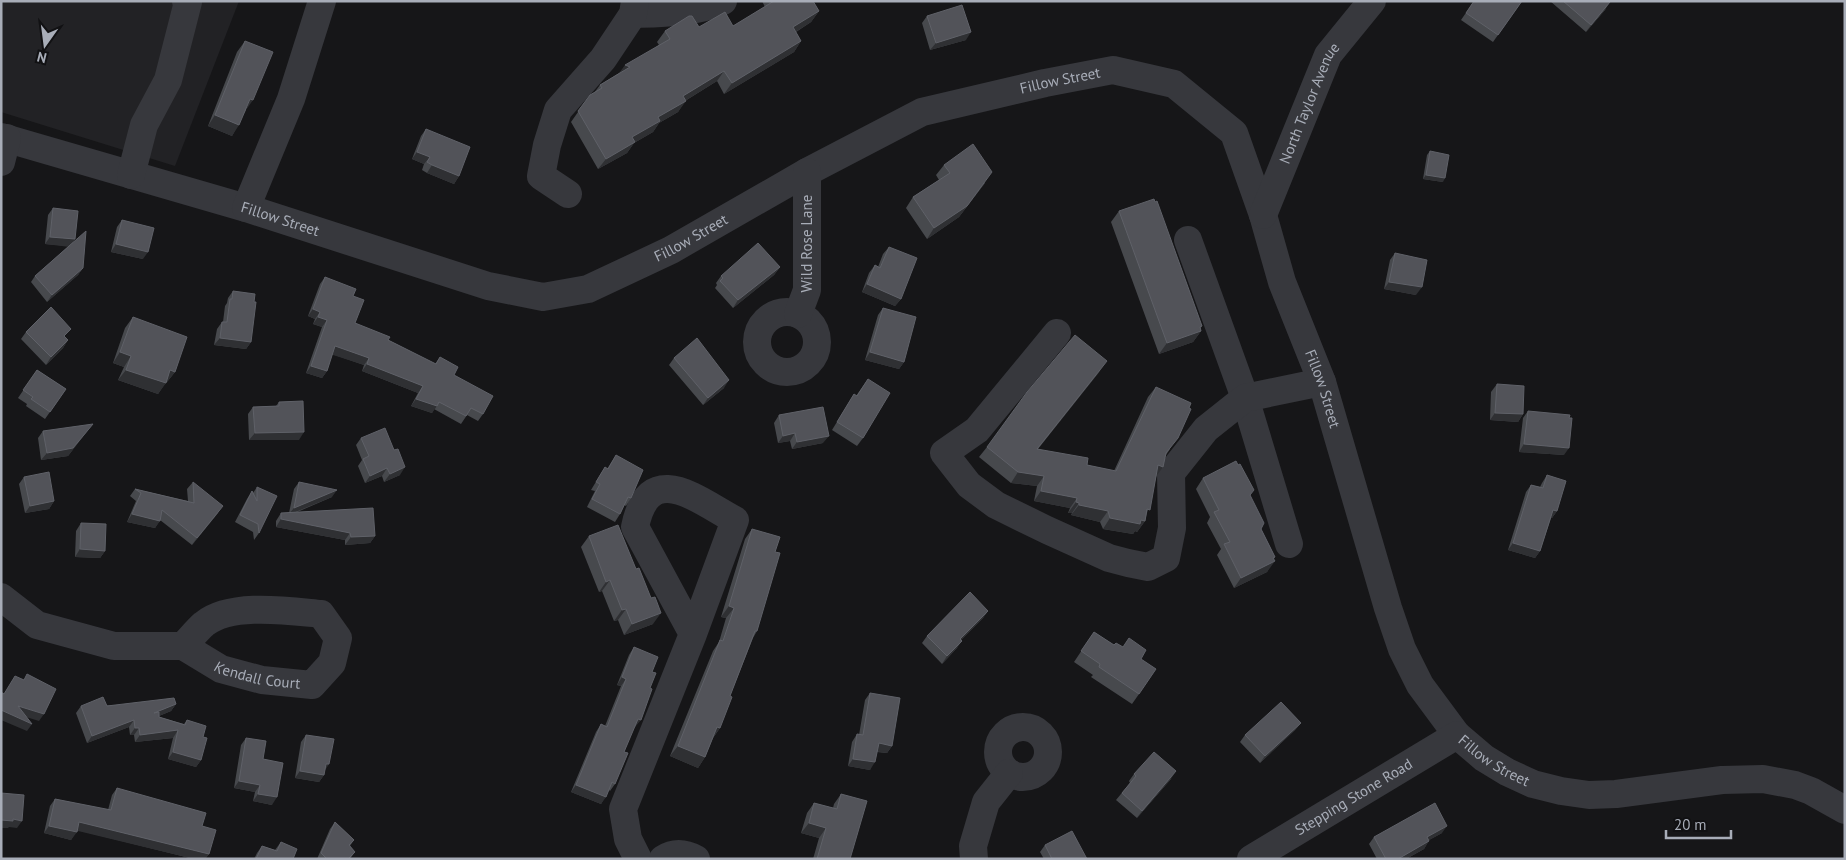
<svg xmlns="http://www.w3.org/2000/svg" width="1846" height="860" font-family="'PT Sans',sans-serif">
<rect width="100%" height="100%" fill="#161618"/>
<!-- built -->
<path fill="#222225" d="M 1,1 L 239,1 L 175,166 L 1,112 Z"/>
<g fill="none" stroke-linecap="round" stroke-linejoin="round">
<!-- minor -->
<g stroke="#37383d" stroke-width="28">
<path d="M 633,14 C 664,13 694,13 723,1"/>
<path id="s1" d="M 1,137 L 246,208 L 488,286 L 543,297 L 588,289 L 671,250 L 807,172 L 922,112 L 1045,83 L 1113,70 L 1174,84 L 1234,133 L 1263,215 L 1282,282 L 1322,382 L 1388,608 L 1402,649 L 1420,685 L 1457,735 L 1484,758 L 1507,772 L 1533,784 L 1561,791 L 1589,795 L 1616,794 L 1722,780 L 1763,779 L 1795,785 L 1811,791 L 1845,810"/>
<path d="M 1,162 L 7,138"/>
<path d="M 131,175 L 144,125 L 168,80 L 188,2 L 186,1"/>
<path d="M 568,194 L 541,176 L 547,145 L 558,110 L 603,59 L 633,14 L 635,1"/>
<path d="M 246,208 L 291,99 L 322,1"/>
<path id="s2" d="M 1263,215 L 1328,55 L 1372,1"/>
<path d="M 1188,240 L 1245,398 L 1289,544"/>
<circle cx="787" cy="342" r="30"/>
<path id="s3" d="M 798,314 L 807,290 L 807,172"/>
<path d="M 1057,333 L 977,430 L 944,453 L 969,485 L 996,505 L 1047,530 L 1109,558 L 1128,563 L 1148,567 L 1166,558 L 1172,528 L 1171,473 L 1206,429 L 1245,398 L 1322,382"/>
<path id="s4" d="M 1,597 L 37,625 L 114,646 L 183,646 L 221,669 L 262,680 L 312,685 L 332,663 L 338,638 L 321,614 C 289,611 231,602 204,624 C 197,630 190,639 183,646"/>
<circle cx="1023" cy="752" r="25"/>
<path d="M 638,859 L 628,839 L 623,809 L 693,634 L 735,520 C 696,499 649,459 635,527 L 693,634"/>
<path d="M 663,859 C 674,852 685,853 696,859"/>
<path d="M 974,859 L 973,846 L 986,802 L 1009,773"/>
<path id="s5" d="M 1251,859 L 1457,735"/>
</g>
</g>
<!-- wall -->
<path fill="#47494d" d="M 762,1 L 815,1 L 813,2 L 819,11 L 811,22 L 796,32 L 801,41 L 794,52 L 724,94 L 717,81 L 685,101 L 678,112 L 659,123 L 653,132 L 634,143 L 627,153 L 598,169 L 571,122 L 590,95 L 594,93 L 600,85 L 619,73 L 659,45 L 657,42 L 665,31 L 699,27 L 733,26 L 765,7 Z
M 1474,1 L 1522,1 L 1493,42 L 1461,20 Z
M 1550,1 L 1609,1 L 1605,10 L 1586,32 Z
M 927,16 L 966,40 L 930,50 L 922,23 Z
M 245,41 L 246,110 L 232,136 L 208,126 L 237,52 Z
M 426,129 L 459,176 L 454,184 L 427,173 L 422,170 L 424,164 L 412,159 L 421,136 Z
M 1430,151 L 1443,182 L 1423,179 L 1427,155 Z
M 944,165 L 985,183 L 959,217 L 927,239 L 906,208 L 913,197 L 939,180 L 936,175 Z
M 53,208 L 75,239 L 73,242 L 83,268 L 78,275 L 47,302 L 31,282 L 35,276 L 69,246 L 45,244 L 48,215 Z
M 1119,211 L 1202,326 L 1200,329 L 1201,331 L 1193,342 L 1159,354 L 1111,222 Z
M 122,220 L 143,259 L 111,252 L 117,227 Z
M 889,247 L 901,299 L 895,306 L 862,292 L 869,273 L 875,265 L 878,267 L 883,254 Z
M 1395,253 L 1416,295 L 1384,289 L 1390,260 Z
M 780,267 L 774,275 L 733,308 L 715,288 L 717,285 L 716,283 L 721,276 Z
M 325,277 L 353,296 L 355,323 L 435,364 L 440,357 L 483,414 L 478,421 L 467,415 L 461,424 L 434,409 L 432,413 L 411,406 L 418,393 L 362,371 L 364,365 L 332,354 L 327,371 L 322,378 L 306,373 L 322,327 L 313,324 L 315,319 L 308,316 L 320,284 Z
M 233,291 L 251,342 L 246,349 L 214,345 L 217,329 L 222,322 L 223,322 L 225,306 L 227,303 L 228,298 Z
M 883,308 L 904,362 L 899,369 L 865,360 L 878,315 Z
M 133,317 L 175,372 L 167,382 L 166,382 L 158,394 L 118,380 L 124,367 L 113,363 L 125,328 Z
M 26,332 L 65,337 L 68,340 L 63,348 L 46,365 L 21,339 Z
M 674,358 L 724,388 L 703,405 L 669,365 Z
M 37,370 L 66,389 L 45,419 L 26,406 L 27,404 L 18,398 Z
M 1100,371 L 1038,449 L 1087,465 L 1114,471 L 1148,397 L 1156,387 L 1170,449 L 1166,455 L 1156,477 L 1145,521 L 1137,532 L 1135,531 L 1133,534 L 1103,529 L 1100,522 L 1071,515 L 1072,513 L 1068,513 L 1070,508 L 1034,501 L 1037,486 L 1011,483 L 979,457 L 987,447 Z
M 868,379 L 863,438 L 857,446 L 832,430 L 854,394 L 856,396 Z
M 1497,384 L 1523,414 L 1518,422 L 1490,420 L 1491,392 Z
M 279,402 L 299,440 L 249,440 L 248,414 L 253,407 L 276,406 Z
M 1528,411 L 1564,455 L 1519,452 L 1523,418 Z
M 779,415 L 823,443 L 792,449 L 790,441 L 778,443 L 774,423 Z
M 43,431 L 87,431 L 68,456 L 41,460 L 38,438 Z
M 361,438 L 400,475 L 384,482 L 382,476 L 365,483 L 358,466 L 362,460 L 356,445 Z
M 616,455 L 631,498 L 626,506 L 624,505 L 620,514 L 615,522 L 587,507 L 595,491 L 591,490 L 600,475 L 605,467 L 607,469 Z
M 1547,475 L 1557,511 L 1552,518 L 1551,518 L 1540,551 L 1535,558 L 1508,550 L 1526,492 L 1531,485 L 1540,487 L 1542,483 Z
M 24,477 L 54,501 L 49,509 L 25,513 L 19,484 Z
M 1203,478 L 1250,495 L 1261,529 L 1275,557 L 1267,572 L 1234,588 L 1217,555 L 1221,549 L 1207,523 L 1210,517 L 1196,489 Z
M 193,482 L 218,513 L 192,545 L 160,520 L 155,528 L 127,522 L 136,501 L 130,496 L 135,489 L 188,501 L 187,489 Z
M 299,482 L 332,497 L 295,513 L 375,536 L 370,543 L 345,545 L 345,540 L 276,527 L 276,521 L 281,513 L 289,513 L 294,489 Z
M 257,487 L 259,533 L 254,540 L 253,532 L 235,522 L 247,499 L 252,491 L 253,493 Z
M 81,523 L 105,551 L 100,558 L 75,557 L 76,531 Z
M 752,529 L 775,552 L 757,631 L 753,638 L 730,696 L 720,728 L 713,738 L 705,757 L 698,768 L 670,756 L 713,651 L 719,642 L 726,618 L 721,617 L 745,539 Z
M 589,536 L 653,624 L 624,635 L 618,620 L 614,621 L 602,591 L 599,592 L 581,547 Z
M 988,611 L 983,618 L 961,640 L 957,648 L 942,664 L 922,643 L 927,636 Z
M 1094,632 L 1114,645 L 1139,694 L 1132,704 L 1091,677 L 1093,675 L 1074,662 Z
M 634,647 L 652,672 L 635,727 L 634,727 L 624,752 L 615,784 L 610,791 L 609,790 L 601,804 L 571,792 L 596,732 L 601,724 L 605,726 L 621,686 L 617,685 L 629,655 Z
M 870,693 L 892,746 L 887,753 L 877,752 L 870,770 L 848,766 L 852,742 L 857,734 L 859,735 L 865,700 Z
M 176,704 L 171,711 L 159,716 L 159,717 L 184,724 L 187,720 L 203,737 L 201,760 L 196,767 L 168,759 L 173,738 L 135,742 L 134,735 L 130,735 L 129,727 L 87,743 L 76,713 L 81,706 Z
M 1301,723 L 1295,730 L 1260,763 L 1240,742 L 1245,735 Z
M 306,735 L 324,775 L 319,782 L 295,778 L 301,742 Z
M 246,738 L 263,759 L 272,805 L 253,801 L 255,792 L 234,788 L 241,745 Z
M 1134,774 L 1171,779 L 1137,818 L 1116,800 L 1130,783 L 1129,781 Z
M 117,788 L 202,826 L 209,854 L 205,859 L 194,859 L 77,830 L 71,840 L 44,833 L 50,806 L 55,799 L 108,810 L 112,795 Z
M 841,794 L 850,859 L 813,859 L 819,838 L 801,833 L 807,813 L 814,803 L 833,808 L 834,804 Z
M 335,822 L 354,840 L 350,846 L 355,852 L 350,859 L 317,859 L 330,829 Z
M 1442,833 L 1429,840 L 1424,849 L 1406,859 L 1377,859 L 1369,844 L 1374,837 Z
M 281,842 L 293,859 L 254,859 L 257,853 L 262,846 L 275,850 Z
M 1045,845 L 1087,859 L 1044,859 L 1040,852 Z"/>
<!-- shaded-wall -->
<path fill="#2f3033" d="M 1610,2 L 1605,10 L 1586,32 L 1591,25 Z
M 819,11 L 811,22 L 786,38 L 793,27 Z
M 971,32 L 966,40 L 930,50 L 936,43 Z
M 801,41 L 794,52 L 724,94 L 732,83 Z
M 625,65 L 630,67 L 617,76 Z
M 724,71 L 717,81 L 675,107 L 683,96 Z
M 250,99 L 253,100 L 246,110 Z
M 686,101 L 678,112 L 659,123 L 653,132 L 634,143 L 627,153 L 598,169 L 606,159 L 632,137 L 658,117 Z
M 215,115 L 239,125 L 232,136 L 208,126 Z
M 417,152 L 430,157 L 424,164 L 412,159 Z
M 432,165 L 459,176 L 454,184 L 427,173 Z
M 1426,175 L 1445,178 L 1443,182 L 1423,179 Z
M 985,183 L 959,217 L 927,239 L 934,228 Z
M 50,237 L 75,239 L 70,247 L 45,244 Z
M 116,244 L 148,252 L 143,259 L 111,252 Z
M 780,267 L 774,275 L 733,308 L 738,300 Z
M 83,268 L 78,275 L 47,302 L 52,295 Z
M 1389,282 L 1422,287 L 1416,295 L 1384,289 Z
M 867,284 L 901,299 L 895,306 L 862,292 Z
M 313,309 L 320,312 L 315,319 L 308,316 Z
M 318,317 L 327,320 L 322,327 L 313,324 Z
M 1202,326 L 1198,332 L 1201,331 L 1193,342 L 1159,354 L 1167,343 Z
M 220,338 L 251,342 L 246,349 L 214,345 Z
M 68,340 L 63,348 L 46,365 L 51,357 Z
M 335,346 L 369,358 L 364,365 L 330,354 Z
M 120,352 L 131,356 L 124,367 L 113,363 Z
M 870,352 L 904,362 L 899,369 L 865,360 Z
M 1107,361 L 1100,371 L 1029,459 L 1037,449 Z
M 367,364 L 423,386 L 418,393 L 362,371 Z
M 311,366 L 327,371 L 322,378 L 306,373 Z
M 126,370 L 166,383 L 158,394 L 118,380 Z
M 170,370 L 175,372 L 167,382 L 163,381 Z
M 729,380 L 724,388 L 703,405 L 708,398 Z
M 416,399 L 437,406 L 432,413 L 411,406 Z
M 1495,413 L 1523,414 L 1518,422 L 1490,420 Z
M 93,424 L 68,456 L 41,460 L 47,453 Z
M 304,432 L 299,440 L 249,440 L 255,433 Z
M 795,433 L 790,441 L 778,443 L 783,436 Z
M 829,436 L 823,443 L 792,449 L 797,442 Z
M 1524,444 L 1569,448 L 1564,455 L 1519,452 Z
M 1158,465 L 1163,467 L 1155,478 Z
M 405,467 L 400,475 L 384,482 L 390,474 Z
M 387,468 L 382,476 L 365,483 L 370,476 Z
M 1018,472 L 1044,476 L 1037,486 L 1011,483 Z
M 337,490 L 332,497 L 288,515 L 294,508 Z
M 1041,491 L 1077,498 L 1070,508 L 1034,501 Z
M 54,501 L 49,509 L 25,513 L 30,506 Z
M 1076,502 L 1079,503 L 1072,513 L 1068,513 Z
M 1079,505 L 1108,511 L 1100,522 L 1071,515 Z
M 223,506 L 218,513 L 192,545 L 197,538 Z
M 1553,510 L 1557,511 L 1552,518 L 1548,517 Z
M 132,514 L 160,521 L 155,528 L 127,522 Z
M 1110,518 L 1141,520 L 1145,521 L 1137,532 L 1135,531 L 1133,534 L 1103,529 Z
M 281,519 L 350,533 L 345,540 L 276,527 Z
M 375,536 L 370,543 L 345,545 L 351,537 Z
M 1513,543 L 1540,551 L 1535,558 L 1508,550 Z
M 80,549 L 105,551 L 100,558 L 75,557 Z
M 1275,557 L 1270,564 L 1275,561 L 1267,572 L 1234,588 L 1241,578 Z
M 610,580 L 602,591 L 599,592 L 606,582 Z
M 729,606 L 734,608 L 726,618 L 721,617 Z
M 626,609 L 618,620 L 614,621 L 622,610 Z
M 988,611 L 983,618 L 955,646 L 960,639 Z
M 661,613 L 653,624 L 624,635 L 632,624 Z
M 962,641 L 957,648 L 942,664 L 947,656 Z
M 622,677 L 626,679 L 621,686 L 617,685 Z
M 176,704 L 171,711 L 149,720 L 154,713 Z
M 18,706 L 44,714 L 39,721 L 13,713 Z
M 1,710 L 32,724 L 27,731 L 1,720 Z
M 638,719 L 641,720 L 635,727 L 632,726 Z
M 134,720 L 129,727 L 87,743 L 92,736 Z
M 1301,723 L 1295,730 L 1260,763 L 1265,756 Z
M 717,727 L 720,728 L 712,739 Z
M 135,728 L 139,728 L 134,735 L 130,735 Z
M 178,730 L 173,738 L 135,742 L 140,735 Z
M 879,743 L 892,746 L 887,753 L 873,751 Z
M 678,746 L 705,757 L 698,768 L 670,756 Z
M 173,752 L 201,760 L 196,767 L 168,759 Z
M 853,759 L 875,762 L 870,770 L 848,766 Z
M 326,764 L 329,764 L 324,772 Z
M 300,771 L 324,775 L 319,782 L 295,778 Z
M 1176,771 L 1171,779 L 1137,818 L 1142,811 Z
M 239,781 L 260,785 L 255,792 L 234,788 Z
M 576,785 L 606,797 L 601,804 L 571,792 Z
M 258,794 L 277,797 L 272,805 L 253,801 Z
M 13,819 L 22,821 L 17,828 L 9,827 L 8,828 L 1,828 L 1,820 Z
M 79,822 L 209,854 L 205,859 L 194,859 L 74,830 Z
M 809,823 L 826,828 L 819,838 L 801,833 Z
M 49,826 L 77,832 L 71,840 L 44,833 Z
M 1447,826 L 1442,833 L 1422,844 L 1427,837 Z
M 1429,841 L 1424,849 L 1406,859 L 1398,859 Z"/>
<!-- building -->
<path fill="#525359" stroke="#5f6168" d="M 774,1 L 813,1 L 819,11 L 793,27 L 801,41 L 732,83 L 724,71 L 683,96 L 686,101 L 658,117 L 660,121 L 632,137 L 635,142 L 606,159 L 578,111 L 590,95 L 602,88 L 600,85 L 630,67 L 625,65 L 670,39 L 665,31 L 689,16 L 692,16 L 699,27 L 725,12 L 733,26 Z
M 1474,1 L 1522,1 L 1498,35 L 1466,13 Z
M 1563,1 L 1609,1 L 1610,2 L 1591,25 Z
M 962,5 L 971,32 L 936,43 L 927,16 Z
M 245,41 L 273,52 L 253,100 L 250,99 L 239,125 L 215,115 Z
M 426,129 L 470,147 L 459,176 L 432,165 L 427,162 L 430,157 L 417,152 Z
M 973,144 L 992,172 L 967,206 L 934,228 L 913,197 L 950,173 L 944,165 Z
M 1430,151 L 1449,155 L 1445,178 L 1426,175 Z
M 1154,199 L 1155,202 L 1157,201 L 1202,326 L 1200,327 L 1201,331 L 1167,343 L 1119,211 Z
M 53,208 L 78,211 L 75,239 L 50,237 Z
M 122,220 L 154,228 L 148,252 L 116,244 Z
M 86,231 L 83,268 L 52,295 L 35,276 Z
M 758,243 L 780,267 L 738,300 L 720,281 L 723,278 L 721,276 Z
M 889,247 L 917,258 L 901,299 L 867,284 L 875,265 L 880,268 Z
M 1395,253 L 1427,260 L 1422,287 L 1389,282 Z
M 325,277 L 356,289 L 353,296 L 364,300 L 355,323 L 390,337 L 388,340 L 436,364 L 440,357 L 458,367 L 454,375 L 493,396 L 483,414 L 471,408 L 466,416 L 439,402 L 437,406 L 416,399 L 423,386 L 367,364 L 369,358 L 335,346 L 327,371 L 311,366 L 327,320 L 318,317 L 320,312 L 313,309 Z
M 233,291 L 255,294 L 254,302 L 256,302 L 251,342 L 220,338 L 222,322 L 227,322 L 230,299 L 232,299 Z
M 51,307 L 71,329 L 64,336 L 68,340 L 51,357 L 26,332 Z
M 883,308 L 916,317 L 904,362 L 870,352 Z
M 133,317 L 187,337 L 175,372 L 170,370 L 166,383 L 126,370 L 131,356 L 120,352 Z
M 1075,335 L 1107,361 L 1037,449 L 1088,458 L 1087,465 L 1116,471 L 1156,387 L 1191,403 L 1189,408 L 1191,409 L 1178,438 L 1166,453 L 1163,467 L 1158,465 L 1150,510 L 1147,509 L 1145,521 L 1141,520 L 1140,524 L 1110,518 L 1108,511 L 1079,505 L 1079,503 L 1076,502 L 1077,498 L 1041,491 L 1044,476 L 1018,472 L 987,447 L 1027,392 Z
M 697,338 L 729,380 L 708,398 L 674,358 Z
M 37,370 L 66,389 L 50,412 L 31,399 L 33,397 L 23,390 Z
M 868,379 L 890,393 L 863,438 L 837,422 L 854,394 L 857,396 Z
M 1497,384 L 1524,386 L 1523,414 L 1495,413 Z
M 303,401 L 304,432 L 255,433 L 253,407 L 279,406 L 279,402 Z
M 823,407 L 829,436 L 797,442 L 795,433 L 783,436 L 779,415 Z
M 1528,411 L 1570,415 L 1569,418 L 1572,418 L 1569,448 L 1524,444 Z
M 93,424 L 73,448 L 47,453 L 43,431 Z
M 385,428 L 394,450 L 398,449 L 405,467 L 390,474 L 387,468 L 370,476 L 363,459 L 369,456 L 361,438 Z
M 616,455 L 643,470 L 631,498 L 628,497 L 620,514 L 592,499 L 600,484 L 596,482 L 605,467 L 608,469 Z
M 1236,461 L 1238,465 L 1240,464 L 1254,490 L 1250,495 L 1264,523 L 1261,529 L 1275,557 L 1273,558 L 1275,561 L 1241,578 L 1224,544 L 1230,542 L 1214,512 L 1219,510 L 1203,478 Z
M 49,472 L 54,501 L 30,506 L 24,477 Z
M 1547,475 L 1566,481 L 1557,511 L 1553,510 L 1540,551 L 1513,543 L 1531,485 L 1543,488 Z
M 193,482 L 223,506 L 197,538 L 162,510 L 160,521 L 132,514 L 141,493 L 135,489 L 194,503 Z
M 299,482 L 337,490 L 294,508 Z
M 257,487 L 277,496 L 259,533 L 258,524 L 240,515 L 252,491 L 257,501 Z
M 373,508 L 375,536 L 351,537 L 350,533 L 281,519 L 281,513 Z
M 81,523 L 106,524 L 105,551 L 80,549 Z
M 618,525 L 636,569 L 639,568 L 651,598 L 655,597 L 661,613 L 632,624 L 626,609 L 622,610 L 610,580 L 606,582 L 589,536 Z
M 752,529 L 780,537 L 775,552 L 780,553 L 757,631 L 755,631 L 730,696 L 732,697 L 720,728 L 717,727 L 705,757 L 678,746 L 720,640 L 723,641 L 734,608 L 729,606 Z
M 970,592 L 988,611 L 960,639 L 962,641 L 947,656 L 927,636 Z
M 1094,632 L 1114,645 L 1116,643 L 1123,647 L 1129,638 L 1146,650 L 1141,659 L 1156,669 L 1139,694 L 1099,667 L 1100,664 L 1081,651 Z
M 634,647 L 658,657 L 652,672 L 656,673 L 650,688 L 652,689 L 641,720 L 638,719 L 624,752 L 628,753 L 615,784 L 612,782 L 606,797 L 576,785 L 601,724 L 607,727 L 626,679 L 622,677 Z
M 27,674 L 56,689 L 44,714 L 18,706 L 32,724 L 1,710 L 1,692 L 4,694 L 15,676 L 24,680 Z
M 870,693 L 900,698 L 892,746 L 879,743 L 875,762 L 853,759 L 857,734 L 863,735 Z
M 103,697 L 107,706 L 174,698 L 176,704 L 154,713 L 159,712 L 159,717 L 185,725 L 187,720 L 206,726 L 203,737 L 207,738 L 201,760 L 173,752 L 178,730 L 140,735 L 139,728 L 135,728 L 134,720 L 92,736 L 81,706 Z
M 1281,702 L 1301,723 L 1265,756 L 1245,735 Z
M 306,735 L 334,739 L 329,764 L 326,764 L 324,775 L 300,771 Z
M 246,738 L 266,741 L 263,759 L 283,763 L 277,797 L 258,794 L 260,785 L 239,781 Z
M 1154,752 L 1176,771 L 1142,811 L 1122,793 L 1136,776 L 1134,774 Z
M 117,788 L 206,813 L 202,826 L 216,830 L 209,854 L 79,822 L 77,832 L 49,826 L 55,799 L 111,810 Z
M 1,793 L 24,795 L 22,821 L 13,819 L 13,821 L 1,820 Z
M 841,794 L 867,801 L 850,859 L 817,859 L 826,828 L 809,823 L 814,803 L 837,809 Z
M 1435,803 L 1447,826 L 1427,837 L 1429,841 L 1398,859 L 1386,859 L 1374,837 Z
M 335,822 L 354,840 L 349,845 L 355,852 L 348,859 L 327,859 L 321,853 Z
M 1072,831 L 1087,859 L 1052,859 L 1045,845 Z
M 281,842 L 297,849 L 293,859 L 256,859 L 262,846 L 277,851 Z"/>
<g text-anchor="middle" stroke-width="4" stroke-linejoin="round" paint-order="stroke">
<!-- street labels -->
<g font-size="15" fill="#a8adb8" stroke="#111113">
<text dy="5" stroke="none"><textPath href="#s1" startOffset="1131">Fillow Street</textPath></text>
<text dy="5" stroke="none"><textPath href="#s2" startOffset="121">North Taylor Avenue</textPath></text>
<text dy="5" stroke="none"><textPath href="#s1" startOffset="291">Fillow Street</textPath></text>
<text dy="5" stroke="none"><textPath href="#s1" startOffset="726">Fillow Street</textPath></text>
<text dy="5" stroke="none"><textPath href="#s3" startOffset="72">Wild Rose Lane</textPath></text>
<text dy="5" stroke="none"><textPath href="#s1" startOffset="1596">Fillow Street</textPath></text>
<text dy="5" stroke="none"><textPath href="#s4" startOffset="276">Kendall Court</textPath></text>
<text dy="5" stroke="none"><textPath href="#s1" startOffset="2016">Fillow Street</textPath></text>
<text dy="5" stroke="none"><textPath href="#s5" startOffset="120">Stepping Stone Road</textPath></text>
</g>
</g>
<!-- border -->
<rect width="1846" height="860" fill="none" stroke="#a8adb8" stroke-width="5"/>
<!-- north arrow -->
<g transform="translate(45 45) rotate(194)" stroke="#111113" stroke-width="4" paint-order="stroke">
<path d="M0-4L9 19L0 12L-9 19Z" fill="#a8adb8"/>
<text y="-8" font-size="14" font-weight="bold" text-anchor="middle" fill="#a8adb8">N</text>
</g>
<!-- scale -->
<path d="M1666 830v8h65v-8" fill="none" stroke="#a8adb8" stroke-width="2.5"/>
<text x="1674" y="830" font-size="15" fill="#a8adb8" stroke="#111113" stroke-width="4" paint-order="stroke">20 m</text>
</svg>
